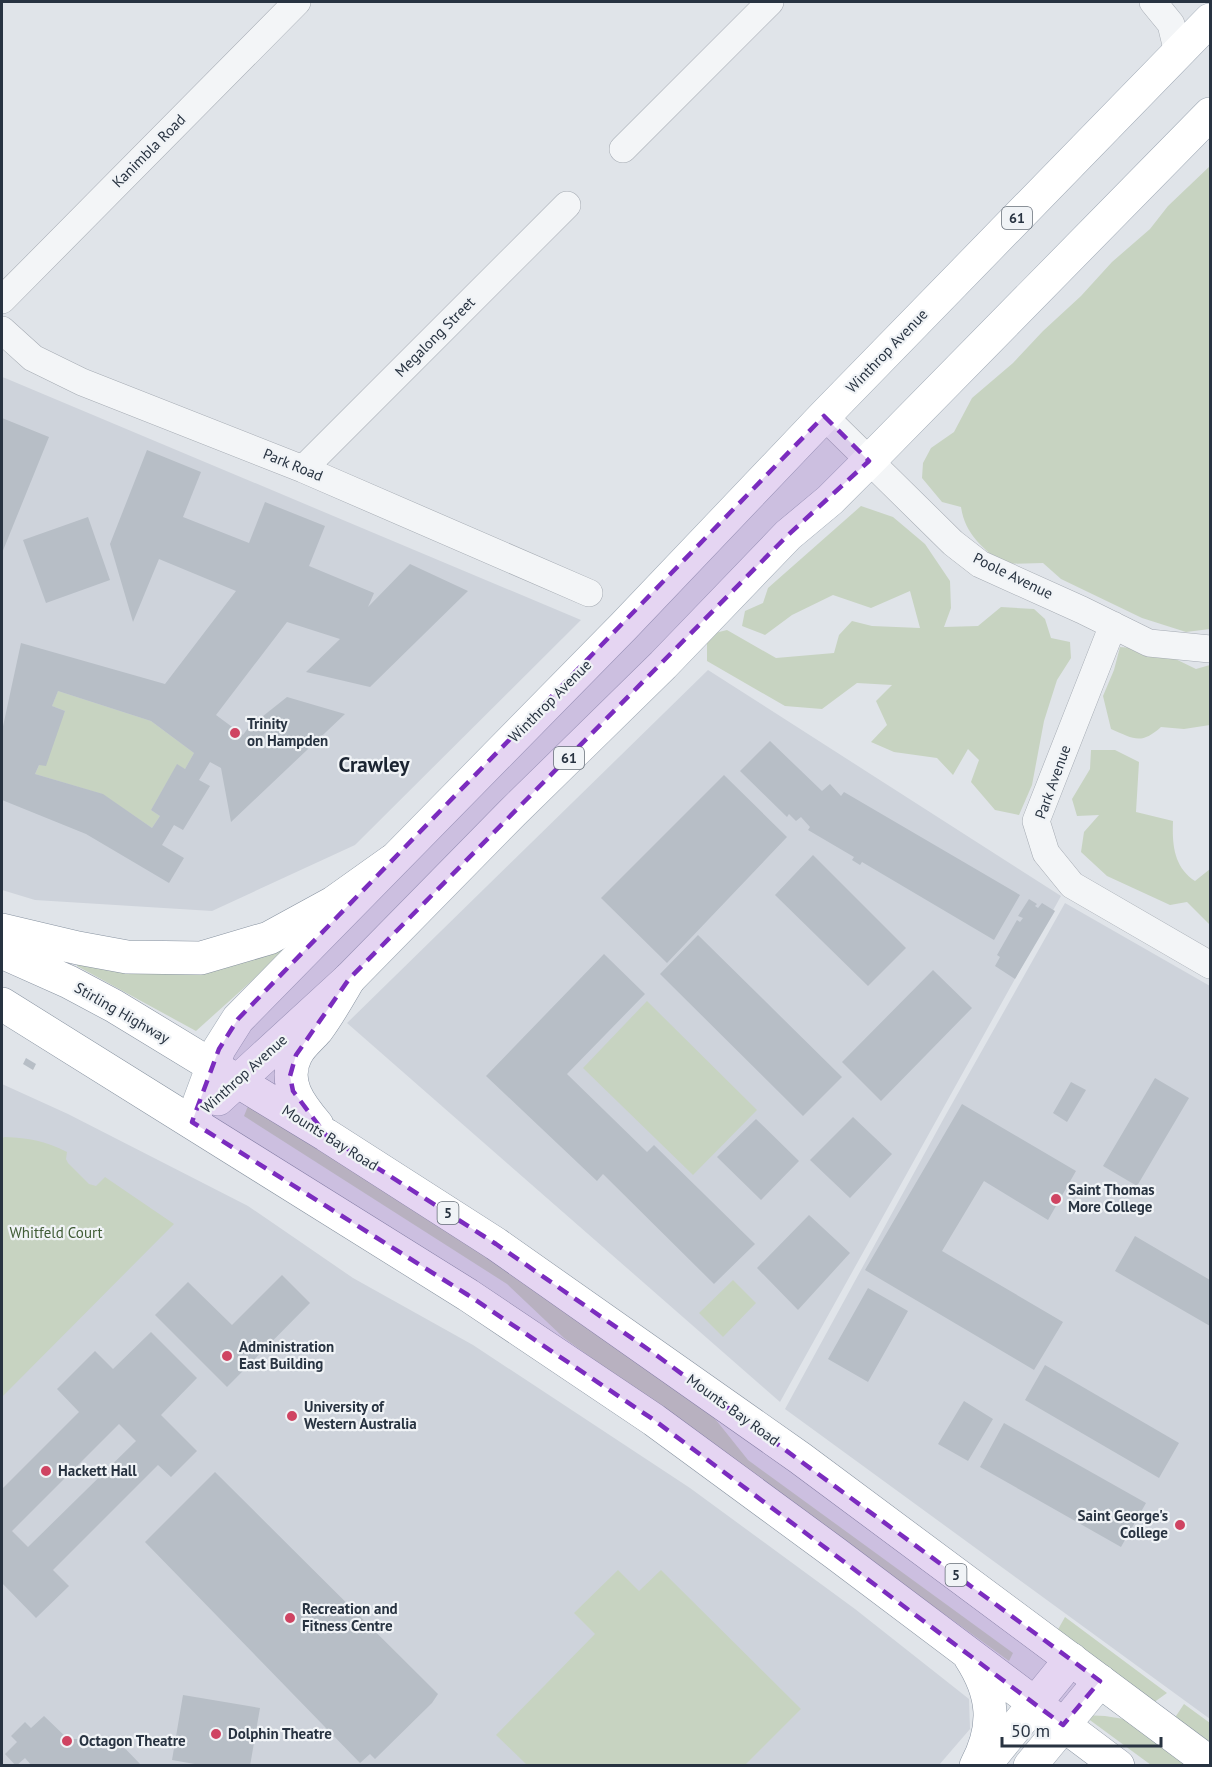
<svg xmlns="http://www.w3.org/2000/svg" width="1212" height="1767" font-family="'PT Sans',sans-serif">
<rect width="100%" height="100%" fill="#e0e4e9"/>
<!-- built -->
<path fill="#ced3db" d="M 2,377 L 5,378 L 581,620 L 355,845 L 212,911 L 35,900 L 2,890 Z
M 708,670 L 1061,896 L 780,1402 L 347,1023 Z
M 1065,903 L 1210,986 L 1210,1719 L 785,1409 L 944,1118 Z
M 2,1084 L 68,1114 L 248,1206 L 353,1278 L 473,1345 L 690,1488 L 855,1609 L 969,1699 L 970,1729 L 939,1765 L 2,1766 Z"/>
<!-- green -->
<path fill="#c7d3c1" d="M 1210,166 L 1210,629 L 1186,632 L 1142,618 L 1061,579 L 1043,563 L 1002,564 C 982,547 965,534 961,507 L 942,502 L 922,478 L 923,463 L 931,448 L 954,432 L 972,398 L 1013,363 L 1043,331 L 1081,296 L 1112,262 L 1150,229 L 1168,206 Z
M 861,506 L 893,517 L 925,544 L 950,581 L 951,608 L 944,627 L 978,626 L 1001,607 L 1034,609 L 1045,619 L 1051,638 L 1070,642 L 1071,658 L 1057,680 L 1044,721 L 1032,785 L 1019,815 L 995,810 L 971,782 L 979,760 L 968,749 L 953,775 L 937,758 L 894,752 L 871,742 L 887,725 L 876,701 L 892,685 L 857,683 L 822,709 L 785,706 L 707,661 L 707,635 L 727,630 L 776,658 L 834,653 L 839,635 L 852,621 L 872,626 L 920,628 L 910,591 L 871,608 L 833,595 L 792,615 L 765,635 L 742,626 L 745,611 L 763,603 L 768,588 Z
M 1120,647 L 1157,650 L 1196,669 L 1210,665 L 1210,725 L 1184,729 L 1161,727 C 1141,745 1134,739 1111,729 L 1103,696 L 1114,670 Z
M 58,691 L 151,721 L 194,753 L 185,769 L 177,765 L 151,810 L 160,816 L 152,828 L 102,794 L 35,774 L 65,711 L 52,706 Z
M 1091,750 L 1115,750 L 1139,762 L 1136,812 L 1173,821 C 1172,845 1174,867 1195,881 L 1210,869 L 1210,925 L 1187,902 L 1170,905 L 1107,876 L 1081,852 L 1084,832 L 1099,815 L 1077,816 L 1072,799 L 1090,769 Z
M 317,922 L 196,1031 L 77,966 L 76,958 L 133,969 Z
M 647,1001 L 757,1110 L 693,1175 L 583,1068 Z
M 248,1106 L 506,1267 L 700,1400 L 748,1460 L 1013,1653 L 1009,1661 L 564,1338 L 507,1284 L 244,1116 Z
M 5,1137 C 29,1138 46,1141 67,1152 L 66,1159 L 68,1163 L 89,1184 L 96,1186 L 105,1177 L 174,1224 L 2,1397 L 2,1138 Z
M 733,1280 L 756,1303 L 723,1337 L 699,1313 Z
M 618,1570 L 639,1591 L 661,1570 L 801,1709 L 745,1765 L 527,1765 L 496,1735 L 595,1634 L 574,1613 Z
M 1065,1617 L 1167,1693 L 1153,1703 L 1056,1633 Z
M 1184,1704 L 1210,1723 L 1210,1746 L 1174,1719 Z
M 1083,1715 L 1105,1716 L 1124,1719 L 1196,1765 L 1151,1765 Z"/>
<!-- building -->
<path fill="#b7bec6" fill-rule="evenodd" d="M 2,418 L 49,437 L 2,553 Z
M 147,450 L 201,472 L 183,517 L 249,543 L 265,502 L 325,526 L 309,566 L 374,593 L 368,607 L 410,564 L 468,591 L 370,687 L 306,672 L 340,639 L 287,622 L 216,715 L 243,735 L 248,728 L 287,697 L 345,714 L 231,822 L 221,768 L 210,762 L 199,780 L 210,786 L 183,830 L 174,825 L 162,845 L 184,858 L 169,883 L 86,834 L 2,800 L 2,731 L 21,643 L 165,684 L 236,591 L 159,559 L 133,622 L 110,544 ZM 58,691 L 151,721 L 194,753 L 185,769 L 177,764 L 151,810 L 160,816 L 152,828 L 103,794 L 35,774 L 39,765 L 46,766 L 65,711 L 52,706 Z
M 88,517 L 110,580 L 46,603 L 23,540 Z
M 770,741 L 822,791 L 830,784 L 841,796 L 844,792 L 1020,895 L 994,940 L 862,862 L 860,865 L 852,860 L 854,857 L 808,830 L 810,827 L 801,817 L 796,821 L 789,814 L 787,817 L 740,771 Z
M 724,775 L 787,837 L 667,963 L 601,898 Z
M 813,855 L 906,948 L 868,986 L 775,895 Z
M 1029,899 L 1037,904 L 1035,906 L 1038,908 L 1042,903 L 1055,911 L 1015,979 L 995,966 L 1000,957 L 997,955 L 1017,920 L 1020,922 L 1023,918 L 1018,916 Z
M 698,935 L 842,1077 L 803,1116 L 660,974 Z
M 604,954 L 645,994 L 567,1074 L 647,1152 L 654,1145 L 755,1244 L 714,1284 L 603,1174 L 597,1181 L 486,1076 Z
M 933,970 L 972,1008 L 881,1101 L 842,1062 Z
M 26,1058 L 36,1064 L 33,1070 L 23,1064 Z
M 1155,1078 L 1189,1098 L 1137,1186 L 1103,1166 Z
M 1071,1082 L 1086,1090 L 1067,1122 L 1053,1113 Z
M 962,1104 L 1076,1171 L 1048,1220 L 984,1181 L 942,1251 L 1063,1322 L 1034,1370 L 865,1270 Z
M 853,1117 L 892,1154 L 850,1198 L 810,1160 Z
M 756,1119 L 799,1161 L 761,1200 L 717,1157 Z
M 809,1215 L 850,1253 L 798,1310 L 757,1268 Z
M 1135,1236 L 1210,1280 L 1210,1326 L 1115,1271 Z
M 282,1275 L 310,1303 L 227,1387 L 155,1315 L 188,1282 L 232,1325 Z
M 868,1288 L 908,1311 L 868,1382 L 828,1359 Z
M 151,1332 L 197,1378 L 161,1415 L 197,1451 L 171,1477 L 158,1465 L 53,1570 L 69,1586 L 36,1618 L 2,1583 L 2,1489 L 79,1412 L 57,1389 L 95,1351 L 113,1369 ZM 119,1424 L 136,1441 L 28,1547 L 12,1531 Z
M 1045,1365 L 1179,1443 L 1159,1478 L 1025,1400 Z
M 964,1401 L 993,1419 L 968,1461 L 938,1444 Z
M 1004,1423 L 1146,1503 L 1121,1547 L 980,1467 Z
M 215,1472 L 438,1694 L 432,1703 L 375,1759 L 370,1754 L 360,1763 L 145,1542 Z
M 183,1695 L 260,1708 L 250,1766 L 206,1766 L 172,1760 Z
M 44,1716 L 68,1739 L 116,1739 L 142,1766 L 32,1766 L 25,1758 L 16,1766 L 5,1754 L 17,1742 L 11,1736 L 25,1722 L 31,1728 Z"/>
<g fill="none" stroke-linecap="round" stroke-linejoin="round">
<!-- minor casing -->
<g stroke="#a5abb3" stroke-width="28">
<path id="minor" d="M 1153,2 L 1171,24 L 1178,53
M 623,149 L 770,2
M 2,300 L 297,2
M 2,330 L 33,358 L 82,382 L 303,469 L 589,593
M 824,416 L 953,543 L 980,564 L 1082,610 L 1149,643 L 1210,649
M 303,469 L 567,205
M 1113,625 L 1036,821 L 1046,853 L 1072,885 L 1210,965"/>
</g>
<!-- major casing -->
<g stroke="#9fa9b5" stroke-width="34">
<path id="major" d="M 218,1099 L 349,979 L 512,813 L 663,665 L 788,535 L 830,500 L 869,461 L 1210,114
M 192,1122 L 219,1049 L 238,1019 L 624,626 L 824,416 L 1210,20
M 984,1766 L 1071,1659
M 1030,1766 L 1100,1681"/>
</g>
<!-- highway casing -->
<g stroke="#8792a0" stroke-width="34">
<path id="highway" d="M 2,930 L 78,948 L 127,957 L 201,958 L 269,938 L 333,903 L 392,861
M 2,952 L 69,982 L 114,1006 L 326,1135 L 496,1244 L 800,1458 L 1210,1763
M 2,1004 L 468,1295 L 654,1420 L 835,1553 L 1118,1766
M 317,1125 C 300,1105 282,1082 296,1055 C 300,1046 310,1038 317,1030 C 329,1014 339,996 349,979
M 970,1657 C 994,1694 997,1726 976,1766"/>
</g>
<!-- minor -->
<use href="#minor" stroke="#f3f5f7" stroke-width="27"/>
<!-- major -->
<use href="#major" stroke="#fff" stroke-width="33"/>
<!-- highway -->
<use href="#highway" stroke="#fff" stroke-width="33"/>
</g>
<!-- marked area -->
<path fill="#7b2cbf" fill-opacity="0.2" stroke="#7b2cbf" stroke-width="4.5" stroke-dasharray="12 8" stroke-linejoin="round" d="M 824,416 L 869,461 L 788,535 L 349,979 L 296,1055 L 290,1076 L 293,1091 L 326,1135 L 496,1244 L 652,1352 L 1100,1681 L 1063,1725 L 654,1420 L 468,1295 L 192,1122 L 219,1049 L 238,1019 Z"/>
<!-- markers -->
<g fill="#cf4462" stroke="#f0f3f6" stroke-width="2">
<circle cx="235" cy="733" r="6"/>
<circle cx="1056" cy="1199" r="6"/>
<circle cx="227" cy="1356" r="6"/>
<circle cx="292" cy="1416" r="6"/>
<circle cx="46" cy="1471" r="6"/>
<circle cx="1180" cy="1525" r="6"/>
<circle cx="290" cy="1618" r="6"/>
<circle cx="216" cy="1734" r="6"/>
<circle cx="67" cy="1741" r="6"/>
</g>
<g text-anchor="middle" stroke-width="4.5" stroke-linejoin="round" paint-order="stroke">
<!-- shield labels -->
<g fill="#f0f3f6" stroke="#646d77" stroke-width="1.5">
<rect x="1002" y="207" width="30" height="22" rx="4.5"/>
<rect x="554" y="747" width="30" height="22" rx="4.5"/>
<rect x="437.5" y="1202" width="21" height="22" rx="4.5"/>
<rect x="945.5" y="1564" width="21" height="22" rx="4.5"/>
</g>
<g font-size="14" font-weight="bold" fill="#283341">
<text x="1017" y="223">61</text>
<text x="569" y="763">61</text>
<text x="448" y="1218">5</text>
<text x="956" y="1580">5</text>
</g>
<!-- street labels -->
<g font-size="15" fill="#283341" stroke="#f0f3f6">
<text transform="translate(149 151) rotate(-45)" y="5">Kanimbla Road</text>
<text transform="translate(435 337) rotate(-45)" y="5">Megalong Street</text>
<text transform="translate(887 351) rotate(-46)" y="5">Winthrop Avenue</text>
<text transform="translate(293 465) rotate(22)" y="5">Park Road</text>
<text transform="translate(1013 576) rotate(26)" y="5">Poole Avenue</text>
<text transform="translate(550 701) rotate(-45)" y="5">Winthrop Avenue</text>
<text transform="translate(1053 782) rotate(-70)" y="5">Park Avenue</text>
<text transform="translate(122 1013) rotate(30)" y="5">Stirling Highway</text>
<text transform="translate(244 1074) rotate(-42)" y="5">Winthrop Avenue</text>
<text transform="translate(330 1138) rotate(32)" y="5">Mounts Bay Road</text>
<text transform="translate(733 1410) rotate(36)" y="5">Mounts Bay Road</text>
</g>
<!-- poi labels -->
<g font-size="15" font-weight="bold" fill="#283341" stroke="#f0f3f6" text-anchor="start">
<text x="247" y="729">Trinity<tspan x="247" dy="17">on Hampden</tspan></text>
<text x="1068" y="1195">Saint Thomas<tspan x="1068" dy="17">More College</tspan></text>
<text x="239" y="1352">Administration<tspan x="239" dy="17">East Building</tspan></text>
<text x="304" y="1412">University of<tspan x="304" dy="17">Western Australia</tspan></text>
<text x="58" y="1476">Hackett Hall</text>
<text x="1168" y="1521" text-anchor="end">Saint George's<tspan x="1168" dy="17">College</tspan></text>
<text x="302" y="1614">Recreation and<tspan x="302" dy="17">Fitness Centre</tspan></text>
<text x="228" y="1739">Dolphin Theatre</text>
<text x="79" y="1746">Octagon Theatre</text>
</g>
<!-- park labels -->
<g font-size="15" fill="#405c36" stroke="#f0f3f6">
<text x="56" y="1238">Whitfeld Court</text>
</g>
<!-- district labels -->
<g font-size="21" font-weight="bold" fill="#1b2431" stroke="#f0f3f6">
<text x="374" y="772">Crawley</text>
</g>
</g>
<!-- border -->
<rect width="1212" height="1767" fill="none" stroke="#283341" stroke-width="6"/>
<!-- scale -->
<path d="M1002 1737v9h159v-9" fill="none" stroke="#283341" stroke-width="3"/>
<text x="1011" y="1737" font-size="18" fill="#283341" stroke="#f0f3f6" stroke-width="4.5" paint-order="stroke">50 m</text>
</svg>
